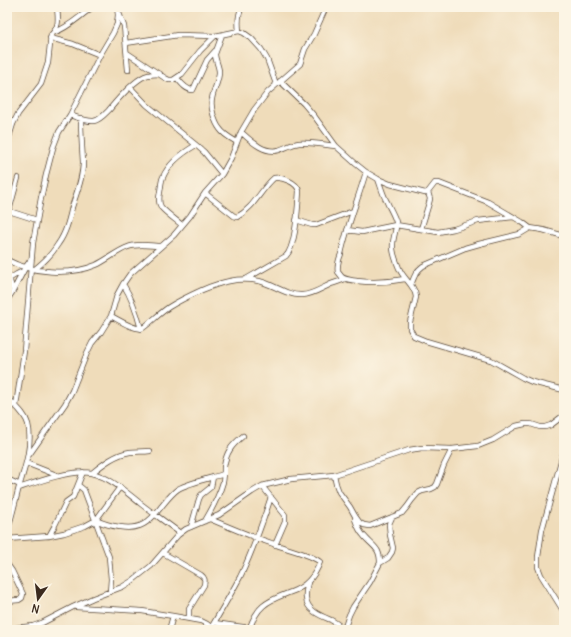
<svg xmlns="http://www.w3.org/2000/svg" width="571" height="637" font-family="Delius,sans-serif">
<rect width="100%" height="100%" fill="#fcf5e5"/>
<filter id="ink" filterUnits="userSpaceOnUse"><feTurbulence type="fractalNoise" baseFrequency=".025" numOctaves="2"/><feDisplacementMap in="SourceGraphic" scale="8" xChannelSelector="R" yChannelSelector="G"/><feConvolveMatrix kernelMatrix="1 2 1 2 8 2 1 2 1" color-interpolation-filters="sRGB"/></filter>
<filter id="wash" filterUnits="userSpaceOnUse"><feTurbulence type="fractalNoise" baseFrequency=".012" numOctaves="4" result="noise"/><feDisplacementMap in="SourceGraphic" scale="16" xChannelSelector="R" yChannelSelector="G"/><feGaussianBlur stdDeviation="0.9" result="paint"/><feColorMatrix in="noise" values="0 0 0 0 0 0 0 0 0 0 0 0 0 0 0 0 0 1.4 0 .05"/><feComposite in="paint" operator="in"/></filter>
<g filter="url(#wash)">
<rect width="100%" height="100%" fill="#efdcba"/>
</g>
<g filter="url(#ink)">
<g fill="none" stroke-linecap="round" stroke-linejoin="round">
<!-- street casing -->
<g stroke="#564535" stroke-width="6">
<path id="street" d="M 119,13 L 124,26 L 128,70
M 239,31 C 238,23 238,14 242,7
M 53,33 C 70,27 78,17 93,7
M 222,35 L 215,54 C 215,60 219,66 219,72 C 219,82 213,90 212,99 C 210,107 215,123 220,129 C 224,135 232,139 237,142
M 50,38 L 73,44 L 100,55
M 126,43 L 178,35 L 215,36 L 239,31 L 244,33 L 251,38 L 261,49 L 267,59 L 276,84
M 127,53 L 165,78 L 169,80 L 173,80 L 182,74 L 200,51 L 215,36
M 177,78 C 181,83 186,90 193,90 L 207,60 L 215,51
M 280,81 L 304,104 L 315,117 L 336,146 L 356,164 L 366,172 L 378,179 L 390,184 L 425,193 L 428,192 L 435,183 L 439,183 L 488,202 L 522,222 L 530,228
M 130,87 L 147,105 L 196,145 L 204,152 L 222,174
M 70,115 C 76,117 88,122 94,121 C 100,120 105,114 109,110 C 118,99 132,82 145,76 C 150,74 155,74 160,74
M 7,116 L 13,124
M 241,132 C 251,141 264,154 279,150 C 285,148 292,144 299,143 C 311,142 324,145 336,146
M 7,143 L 13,124 L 18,114 L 41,84 L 48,63 L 51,35 C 60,26 58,19 57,7
M 366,172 C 358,199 347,226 341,254 C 339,259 337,267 338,272 C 339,273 341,276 342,277 C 346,280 352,280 357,281 C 373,283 389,282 405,279
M 18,178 L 9,211 L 37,220
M 378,179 C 381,187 383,195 387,202 C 390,209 394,215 396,222 C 397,229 393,237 393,244 C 392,252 396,261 399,268 C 403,279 415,285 416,297 L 410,322 L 410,329 L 414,336 L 426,341 L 477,356 L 491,360 L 523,378 L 532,382 L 564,390
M 205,193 L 234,216 L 237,217 C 254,208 261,189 274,178 C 282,177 297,182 299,191 C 298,206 296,246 286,256 L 246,279
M 296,220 L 312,225 L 316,225 L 353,211
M 182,225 C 176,220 166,213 161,207 C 158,202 159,197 160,192 C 161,187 161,181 163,177 C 169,163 184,152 196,145
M 421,229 L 429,203 L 430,199 L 428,192
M 347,230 L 362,232 L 396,225 L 438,232 L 454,229 L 478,221 L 513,217
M 7,260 C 31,273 70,276 96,265 C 107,260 117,251 128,247 C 138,243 151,246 161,246
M 35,269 C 44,262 52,254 58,244 C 66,233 69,220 72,207 C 77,192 83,177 83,162 C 82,147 81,133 81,118
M 7,272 L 13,291
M 7,280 L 17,274 L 23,271
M 123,284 C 132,298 137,313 141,329
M 411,285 C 414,277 416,271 423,266 L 465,248 L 479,244 L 520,234 L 530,228 L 543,230 L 564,236
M 7,300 L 13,291 L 25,268 L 32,258
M 111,316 C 119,320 135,331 143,328 C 152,321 160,313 169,307 C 180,300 191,295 202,290 C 221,282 238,277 259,281 C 273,284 287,296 302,295 C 312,295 322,288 331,284 C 336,282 341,281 345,279
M 7,397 C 14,405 25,413 28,424 C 33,443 25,468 19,487 C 15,502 12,517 7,531
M 16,406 L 24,351 L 33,243 L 41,198 L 46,175 L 53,148 L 59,132 L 70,115 L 100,55 L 113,33 L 117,24 L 118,15 L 117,7
M 7,411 L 14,404
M 564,450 L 542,530 L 538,557 L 538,567 L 541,575 L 564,612
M 29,455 L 65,404 L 72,391 L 87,353 L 92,343 L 101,332 L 111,316 L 117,295 L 123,284 L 130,274 L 174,235 L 190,216 L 205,193 L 222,174 L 231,158 L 241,132 L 254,110 L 268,92 L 300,64 L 305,49 L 314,34 L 326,7
M 26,463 L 59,476
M 92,473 C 103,464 116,454 130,452 C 137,451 143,452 150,451
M 334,475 L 336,484 L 339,492 L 350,507 L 355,516 L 360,523 L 364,525 L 370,526 L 402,513 L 407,507 L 412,500 L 418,493 L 422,491 L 431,489 L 435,487 L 437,484 L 444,465 L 452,449
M 7,479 L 20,485
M 78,485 L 84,490 L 109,557 L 111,579 L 110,592
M 262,486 L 285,515 L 285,522 L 275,545
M 19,488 C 37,482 73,469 91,473 C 110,477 126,492 141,504 C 154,514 167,523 180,533
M 210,519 C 231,528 252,537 274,544 C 286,549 311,554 320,562 C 315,576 305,587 291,592 C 281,596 271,599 263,606 C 256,612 252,621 249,630
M 355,519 C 357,525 359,531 364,536 C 373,547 380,547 380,563
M 96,520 C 104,524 112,526 120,527 C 140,530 149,523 161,507 C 166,501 171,494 178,489 C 189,483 211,478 224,474
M 205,521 C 212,509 219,496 223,482 C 224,477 224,472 224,467 C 226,452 232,445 243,436
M 191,527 L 199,499 L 201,495 L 211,487 L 213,477
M 49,536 L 54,527 L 66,502 L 73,497 L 83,472
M 7,539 L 49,536 L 64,533 L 85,526 L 96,520 L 120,487
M 163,553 L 201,575 C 205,578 205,580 204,585 L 189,609 L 189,619
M 7,564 L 12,571 L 23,594 L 22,598 L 19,600 L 7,601
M 308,582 C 307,587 305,593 306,598 C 307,611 321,616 331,620 C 336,623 340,625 344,630
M 76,607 L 142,611 L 173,616 L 201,621 L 207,624 L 214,630
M 214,623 L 250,628
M 211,628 C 221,611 231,594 240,577 C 253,551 262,524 271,497
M 7,629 L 33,626 L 42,623 L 73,607 L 93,598 L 122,587 L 132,581 L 151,566 L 178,535 L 186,529 L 219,515 L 252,492 L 262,486 L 291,479 L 334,475 L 409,450 L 422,448 L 452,449 L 478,446 L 493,440 L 516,426 L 525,424 L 531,424 L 540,427 L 545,427 L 551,425 L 564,415
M 37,630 L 48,629 L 62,630
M 169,630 L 173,616
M 344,630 L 349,615 L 353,607 L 370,582 L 380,563 L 388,558 L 392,552 L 393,548 L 390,535 L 389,524 L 392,517"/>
</g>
<!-- street -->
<use href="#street" stroke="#fff" stroke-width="4.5"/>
</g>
</g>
<!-- margin -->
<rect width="571" height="637" fill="none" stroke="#fcf5e5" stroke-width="24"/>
<!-- north arrow -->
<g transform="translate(38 599) rotate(194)" stroke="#fcf5e5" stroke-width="3" paint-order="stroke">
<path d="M0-3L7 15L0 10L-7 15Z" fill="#3b2a1e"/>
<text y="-6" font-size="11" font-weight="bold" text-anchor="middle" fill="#3b2a1e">N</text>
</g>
</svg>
